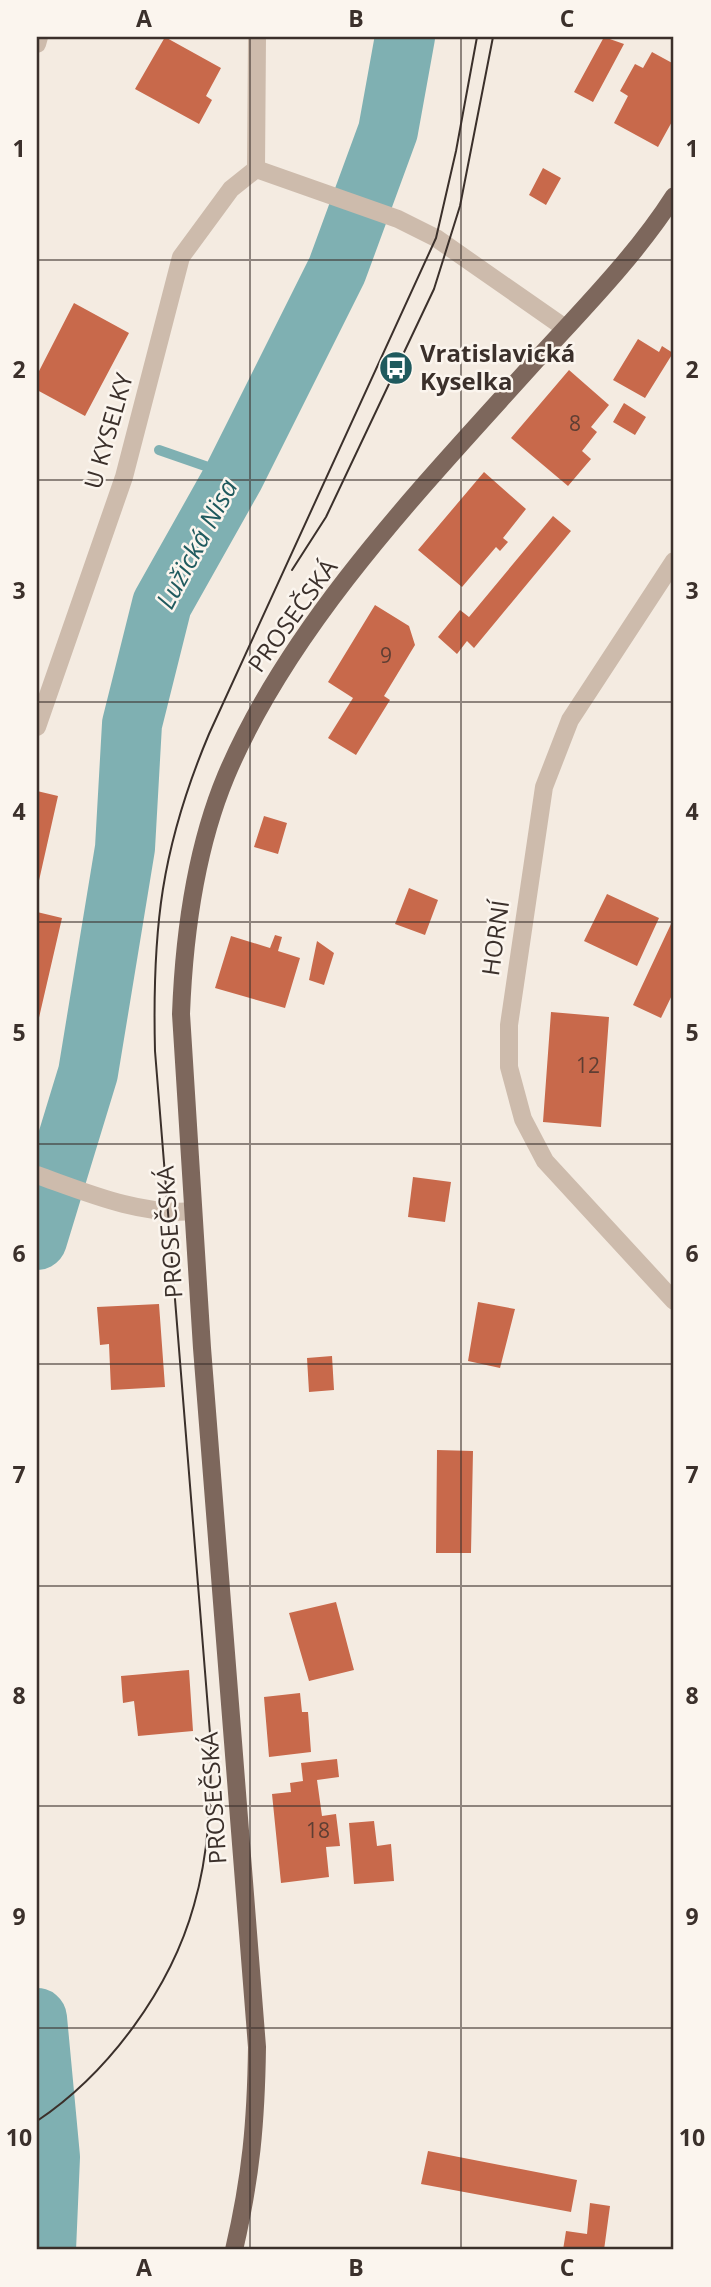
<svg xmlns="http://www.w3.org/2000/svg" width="711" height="2287" font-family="'Open Sans',sans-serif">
<rect width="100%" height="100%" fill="#f4ebe1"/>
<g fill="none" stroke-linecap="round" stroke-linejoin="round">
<!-- stream -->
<path stroke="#7fb0b2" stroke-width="10" d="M 159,450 L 234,476"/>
<!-- river -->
<path stroke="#7fb0b2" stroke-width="60" d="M 37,1240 L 88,1073 L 125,848 L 132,724 L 162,604 L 234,476 L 337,270 L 388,131 L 405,37
M 37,2018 L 50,2157 L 46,2250"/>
</g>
<!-- building -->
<path fill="#c8694b" d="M 165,37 L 221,68 L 206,96 L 212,100 L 199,124 L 135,89 Z
M 604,37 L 624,44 L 593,102 L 574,92 Z
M 652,52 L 674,64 L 674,118 L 658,147 L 614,123 L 628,96 L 620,91 L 635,64 L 643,68 Z
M 543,168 L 561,178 L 546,205 L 529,195 Z
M 74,303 L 129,333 L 85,416 L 37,390 L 37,375 Z
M 638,339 L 659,352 L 662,346 L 673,353 L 645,398 L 613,380 Z
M 569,370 L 609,405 L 591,427 L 597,432 L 582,451 L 591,459 L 568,486 L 511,438 Z
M 624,403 L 646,417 L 635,435 L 613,422 Z
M 484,472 L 526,509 L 503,538 L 508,542 L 500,551 L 496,547 L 462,587 L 418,550 Z
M 553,516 L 571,531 L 474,648 L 467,641 L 457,654 L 438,637 L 460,610 L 469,617 Z
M 375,605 L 409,626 L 415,645 L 384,696 L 390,700 L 356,755 L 328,738 L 353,698 L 328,682 Z
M 37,791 L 58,796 L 38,885 L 37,885 Z
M 264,816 L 287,823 L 278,854 L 254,847 Z
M 409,888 L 438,900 L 425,935 L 395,924 Z
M 607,894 L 659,918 L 637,966 L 584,941 Z
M 37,912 L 62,918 L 38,1022 L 37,1022 Z
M 671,924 L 674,926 L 674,991 L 661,1018 L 633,1005 Z
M 275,935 L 282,937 L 278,951 L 300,958 L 285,1008 L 215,988 L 231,936 L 270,948 Z
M 317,941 L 334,953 L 324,985 L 309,980 Z
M 551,1012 L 609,1017 L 601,1127 L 543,1122 Z
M 413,1177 L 451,1182 L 445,1222 L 408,1217 Z
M 478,1302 L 515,1309 L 500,1368 L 468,1361 Z
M 159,1304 L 165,1387 L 111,1390 L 109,1344 L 100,1345 L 97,1307 Z
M 332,1356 L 334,1390 L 309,1392 L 307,1358 Z
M 437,1450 L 473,1451 L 471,1553 L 436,1553 Z
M 336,1602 L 354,1670 L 309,1681 L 289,1613 Z
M 189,1670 L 193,1731 L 138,1736 L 134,1701 L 123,1703 L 121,1676 Z
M 300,1693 L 302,1712 L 308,1712 L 311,1752 L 269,1757 L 264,1697 Z
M 337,1759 L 339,1777 L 317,1780 L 322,1816 L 336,1814 L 340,1846 L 326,1847 L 329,1877 L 281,1883 L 272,1794 L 291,1792 L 290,1783 L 303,1781 L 301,1763 Z
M 374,1821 L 377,1846 L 391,1844 L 394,1881 L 354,1884 L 349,1823 Z
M 428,2151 L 577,2180 L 571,2212 L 421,2184 Z
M 590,2203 L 610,2206 L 604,2250 L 563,2250 L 566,2231 L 587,2234 Z"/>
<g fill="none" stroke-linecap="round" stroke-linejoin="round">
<!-- minor -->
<path stroke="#cdbbac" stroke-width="18" d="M 257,37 L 256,169 L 398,219 L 436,238 L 565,328
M 37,44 L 39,37
M 674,561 L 570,720 L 544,787 L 509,1025 L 509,1067 L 523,1119 L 545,1161 L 674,1301
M 37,727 L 124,477 L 181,257 L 231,189 L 256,169
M 37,1175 C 85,1192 141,1216 193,1211"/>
<!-- major -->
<path stroke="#7d675c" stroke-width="18" d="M 234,2250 C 251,2177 256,2122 257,2047 L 202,1348 L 181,1014 C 184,936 196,848 226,776 C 290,624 422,487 531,366 C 580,312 635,257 674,196"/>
<!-- tram -->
<path stroke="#3b302b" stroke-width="2" d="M 292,570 L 326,517 L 434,289 L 460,206 L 493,37
M 37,2121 C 109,2073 171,1988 194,1905 C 209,1853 211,1800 211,1746 L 155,1051 C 152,929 161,848 209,734 L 436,238 L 456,151 L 477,37"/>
</g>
<!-- grid -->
<path fill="none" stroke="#3b302b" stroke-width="2" stroke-opacity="0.55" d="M 250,37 L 250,2250M 461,37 L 461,2250M 37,260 L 674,260M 37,480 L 674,480M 37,702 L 674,702M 37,922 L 674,922M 37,1144 L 674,1144M 37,1364 L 674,1364M 37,1586 L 674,1586M 37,1806 L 674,1806M 37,2028 L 674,2028"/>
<!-- icons -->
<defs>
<g id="bus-disc" transform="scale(1.75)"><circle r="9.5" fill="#1f5a5e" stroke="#fbf5ee"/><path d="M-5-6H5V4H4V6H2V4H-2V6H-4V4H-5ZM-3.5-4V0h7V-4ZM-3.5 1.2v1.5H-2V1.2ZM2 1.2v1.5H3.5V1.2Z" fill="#fff"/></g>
</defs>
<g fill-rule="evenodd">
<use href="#bus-disc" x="396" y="368"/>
</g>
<g text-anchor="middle" stroke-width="5" stroke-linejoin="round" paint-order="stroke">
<!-- number labels -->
<g font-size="21" fill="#5e3e33">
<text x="575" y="431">8</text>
<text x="386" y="663">9</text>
<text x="588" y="1073">12</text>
<text x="318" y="1838">18</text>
</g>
<!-- poi labels -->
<g font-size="24" font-weight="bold" fill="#3b302b" stroke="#fbf5ee" text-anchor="start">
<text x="420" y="362">Vratislavická<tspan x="420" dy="28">Kyselka</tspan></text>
</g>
<!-- street labels -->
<g font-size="24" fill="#3b302b" stroke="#fbf5ee">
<text transform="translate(109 431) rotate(-74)" y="8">U KYSELKY</text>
<text transform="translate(293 616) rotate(-54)" y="8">PROSEČSKÁ</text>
<text transform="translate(496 938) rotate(-82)" y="8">HORNÍ</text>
<text transform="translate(170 1232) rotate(-94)" y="8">PROSEČSKÁ</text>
<text transform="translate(214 1798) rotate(-94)" y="8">PROSEČSKÁ</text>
</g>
<!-- water labels -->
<g font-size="26" font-style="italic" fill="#1f5a5e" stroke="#fbf5ee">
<text transform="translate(197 544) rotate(-62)" y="9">Lužická Nisa</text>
</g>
</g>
<!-- border -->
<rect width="711" height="2287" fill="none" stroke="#fbf5ee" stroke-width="77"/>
<rect x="38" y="38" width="634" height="2210" fill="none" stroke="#3b302b" stroke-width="2.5"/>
<g font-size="23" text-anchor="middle" font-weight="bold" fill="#3b302b">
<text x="144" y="27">A</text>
<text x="356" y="27">B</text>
<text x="567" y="27">C</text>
<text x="19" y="157">1</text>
<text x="692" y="157">1</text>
<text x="19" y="378">2</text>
<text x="692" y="378">2</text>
<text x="19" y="599">3</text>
<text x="692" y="599">3</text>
<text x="19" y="820">4</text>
<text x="692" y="820">4</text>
<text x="19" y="1041">5</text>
<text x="692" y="1041">5</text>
<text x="19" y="1262">6</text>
<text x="692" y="1262">6</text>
<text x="19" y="1483">7</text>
<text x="692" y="1483">7</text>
<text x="19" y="1704">8</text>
<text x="692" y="1704">8</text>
<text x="19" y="1925">9</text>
<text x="692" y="1925">9</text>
<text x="19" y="2146">10</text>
<text x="692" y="2146">10</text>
<text x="144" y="2276">A</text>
<text x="356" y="2276">B</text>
<text x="567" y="2276">C</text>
</g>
</svg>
